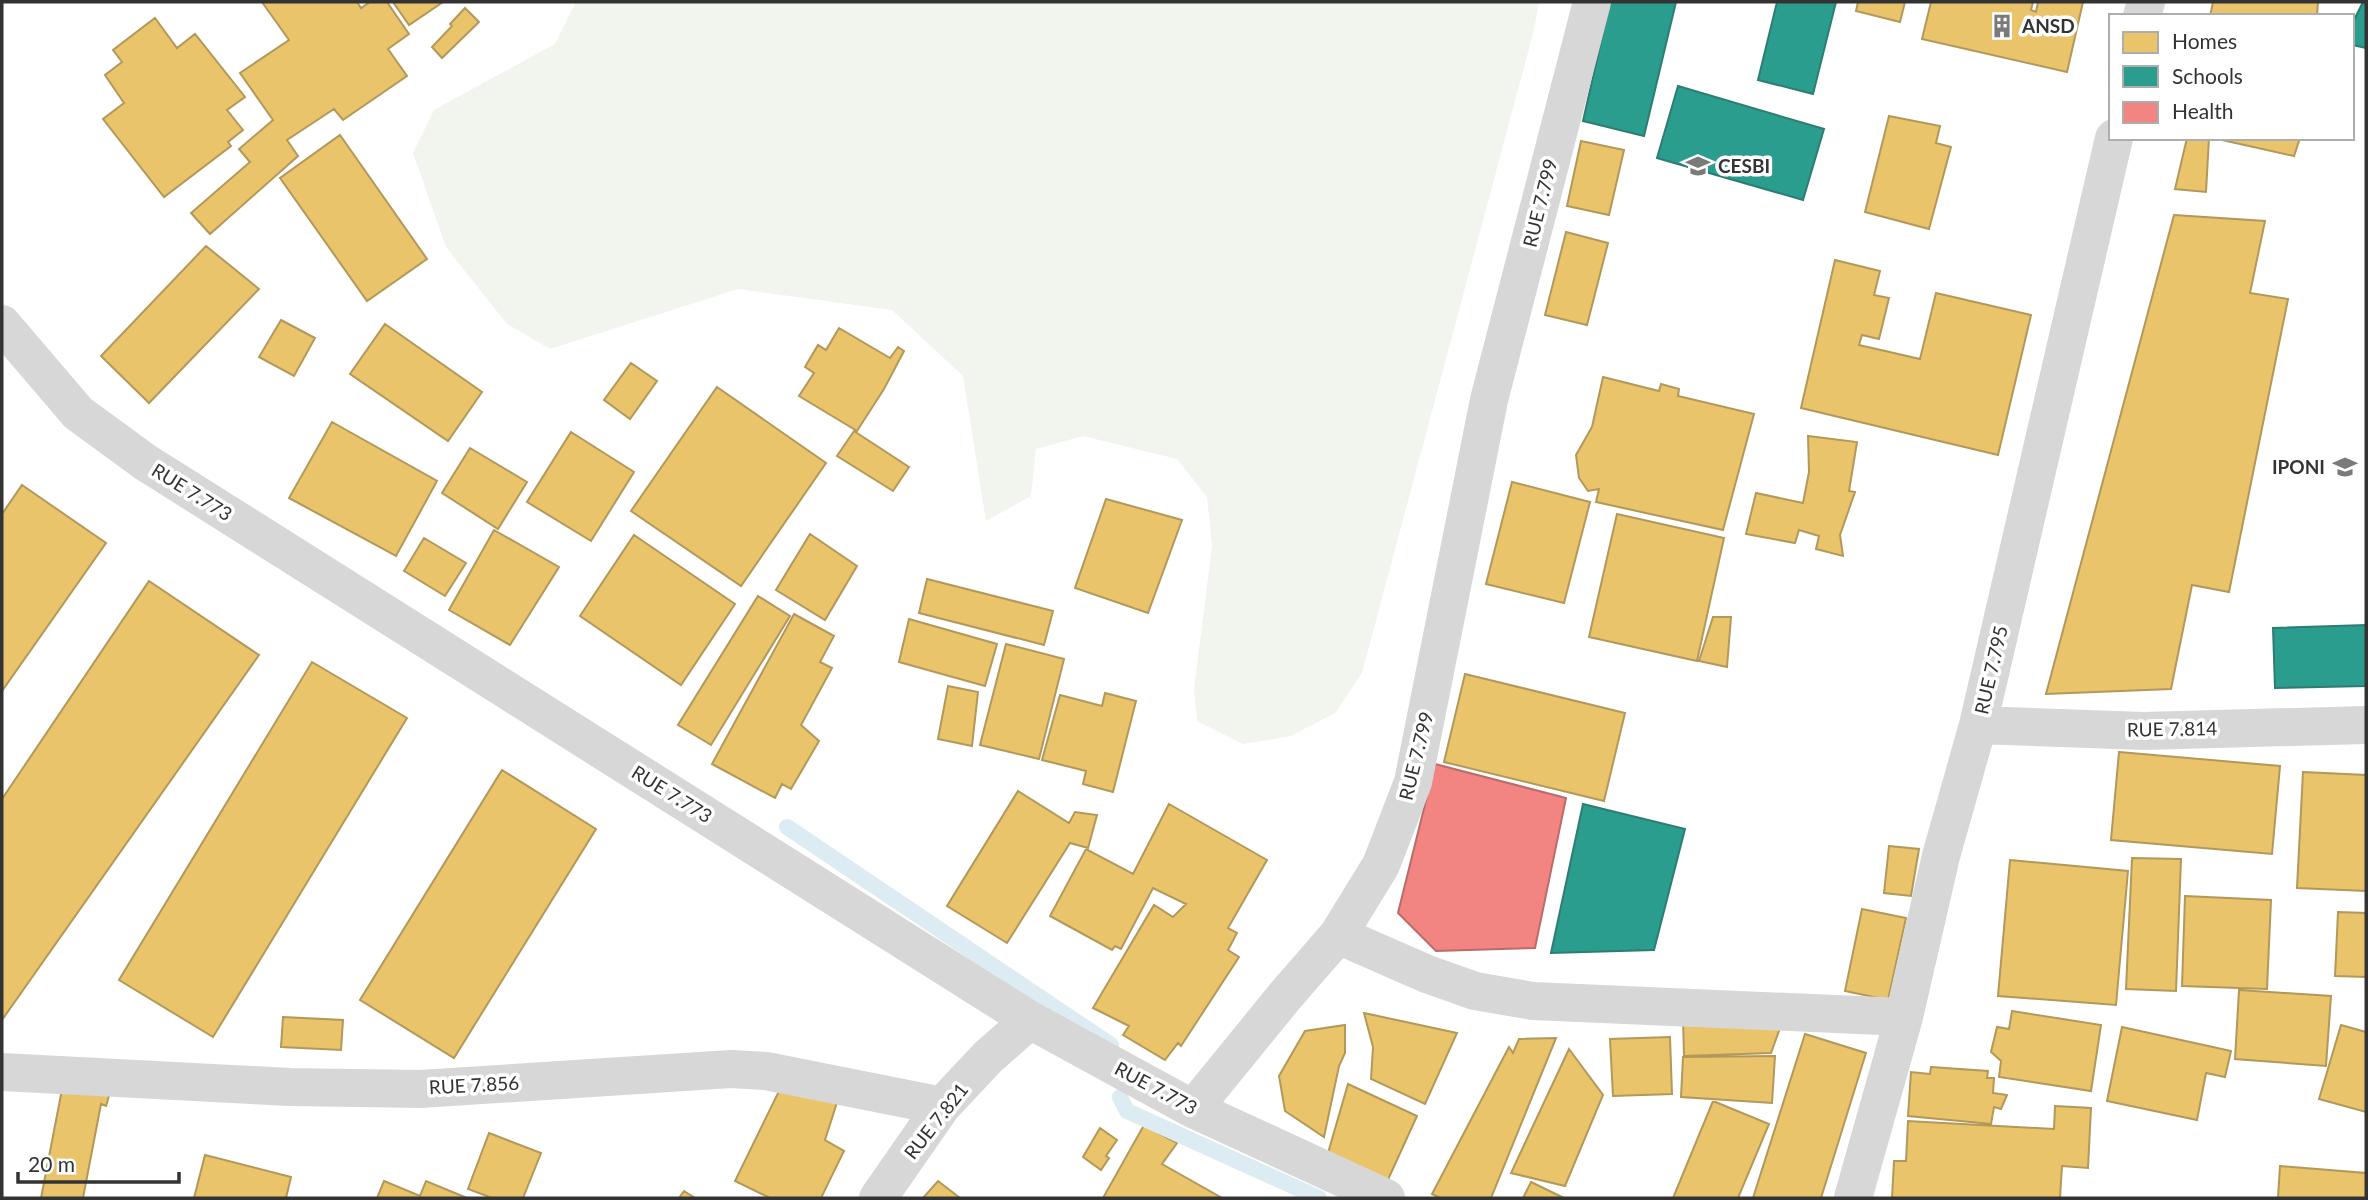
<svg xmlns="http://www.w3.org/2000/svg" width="2368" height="1200" font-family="Lato,sans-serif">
<rect width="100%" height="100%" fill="#fff"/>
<!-- green -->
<path fill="#f1f5ed" d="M 576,2 L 1539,2 L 1534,30 L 1362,673 L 1335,713 L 1291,736 L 1243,744 L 1197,721 L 1194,689 L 1212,546 L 1207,497 L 1177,459 L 1083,436 L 1036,449 L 1031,496 L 986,521 L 963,376 L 892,310 L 738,289 L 550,349 L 507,324 L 446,247 L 413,153 L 434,110 L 555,44 Z"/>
<!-- homes -->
<path fill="#e9c46a" stroke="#b2985a" stroke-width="2" d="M 262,2 L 357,2 L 361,8 L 370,2 L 387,2 L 409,34 L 388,49 L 407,76 L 343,120 L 334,109 L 287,140 L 298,156 L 210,234 L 191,213 L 250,162 L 239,149 L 273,120 L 240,73 L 289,40 Z
M 393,2 L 443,2 L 409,25 Z
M 1858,2 L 1905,2 L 1900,22 L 1856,11 Z
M 1931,2 L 2033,2 L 2031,10 L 2036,12 L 2038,2 L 2083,2 L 2067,72 L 1922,39 Z
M 2213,2 L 2318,2 L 2317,16 L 2210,16 Z
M 465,8 L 479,22 L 442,58 L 432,47 L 452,26 L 450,24 Z
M 155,18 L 177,48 L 195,34 L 245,97 L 227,110 L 243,130 L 228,142 L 231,146 L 164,197 L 103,119 L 124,103 L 105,75 L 122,62 L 113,50 Z
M 1889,116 L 1940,126 L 1936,143 L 1951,147 L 1929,229 L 1865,212 Z
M 340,135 L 427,259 L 367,301 L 280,178 Z
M 2187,138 L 2209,138 L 2206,192 L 2175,189 Z
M 2213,138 L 2300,138 L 2294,156 Z
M 1581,141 L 1624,150 L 1609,215 L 1567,206 Z
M 2174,215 L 2265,221 L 2250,293 L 2288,299 L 2229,592 L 2192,585 L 2171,689 L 2046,694 Z
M 1566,232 L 1608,243 L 1587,325 L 1545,315 Z
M 206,246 L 259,289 L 149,403 L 101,356 Z
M 1835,260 L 1880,271 L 1874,295 L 1889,298 L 1879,339 L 1862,335 L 1859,345 L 1920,359 L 1936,293 L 2031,315 L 1998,455 L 1801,408 Z
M 281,320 L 315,338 L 294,376 L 259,357 Z
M 385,324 L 482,392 L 448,441 L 350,374 Z
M 839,328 L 890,358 L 898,347 L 904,351 L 884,389 L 857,431 L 799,396 L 814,373 L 805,367 L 818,345 L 826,350 Z
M 631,363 L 657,381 L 630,419 L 604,400 Z
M 1603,377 L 1659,391 L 1661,384 L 1679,389 L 1678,396 L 1754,414 L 1723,530 L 1596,502 L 1599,489 L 1588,491 L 1579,478 L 1576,455 L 1592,427 Z
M 717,387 L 826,463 L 741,586 L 631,511 Z
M 332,422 L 437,481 L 396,556 L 289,498 Z
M 854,431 L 909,467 L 893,491 L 837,456 Z
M 571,432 L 634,472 L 591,541 L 527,502 Z
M 1808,436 L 1857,442 L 1849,491 L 1855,492 L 1840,535 L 1843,556 L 1816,549 L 1819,536 L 1799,530 L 1795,543 L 1746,534 L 1756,493 L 1803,503 L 1809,472 Z
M 470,448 L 527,482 L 498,529 L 442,493 Z
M 1512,482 L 1590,502 L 1564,603 L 1486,584 Z
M 22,485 L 106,543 L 2,691 L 2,514 Z
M 1106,499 L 1182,520 L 1148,613 L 1075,588 Z
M 1617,514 L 1724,538 L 1697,661 L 1589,637 Z
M 494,530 L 559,567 L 510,645 L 449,610 Z
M 810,534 L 857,566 L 825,620 L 776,590 Z
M 634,535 L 735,604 L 681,685 L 580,616 Z
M 424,538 L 466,563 L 445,596 L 404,571 Z
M 927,579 L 1053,611 L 1044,645 L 919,613 Z
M 149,581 L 259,655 L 2,1020 L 2,799 Z
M 758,596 L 790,616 L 711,745 L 678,725 Z
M 794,614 L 834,636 L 820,662 L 832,668 L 801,725 L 819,741 L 791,789 L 782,784 L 775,798 L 712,764 Z
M 1713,617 L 1731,617 L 1727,667 L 1699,661 Z
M 909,619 L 997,644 L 985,686 L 899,662 Z
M 1006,644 L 1064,659 L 1039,759 L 980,745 Z
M 312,662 L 407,718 L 213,1037 L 119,980 Z
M 1465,674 L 1625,713 L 1604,801 L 1444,762 Z
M 948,686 L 978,692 L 972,746 L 938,739 Z
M 1105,693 L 1136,701 L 1113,792 L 1083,784 L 1086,771 L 1042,760 L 1060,695 L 1102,706 Z
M 2119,752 L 2280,766 L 2272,854 L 2111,840 Z
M 502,770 L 596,829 L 454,1058 L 360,1000 Z
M 2303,772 L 2366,775 L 2366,891 L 2297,888 Z
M 1018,791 L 1069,823 L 1075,812 L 1097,815 L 1088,848 L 1070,843 L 1007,943 L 947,906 Z
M 1169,804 L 1267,860 L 1228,928 L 1237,933 L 1228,950 L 1239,957 L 1181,1046 L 1178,1043 L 1165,1060 L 1123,1035 L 1129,1026 L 1093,1008 L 1154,905 L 1173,917 L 1186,904 L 1153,888 L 1121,949 L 1115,946 L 1112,950 L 1050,916 L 1086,849 L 1133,874 Z
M 1889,846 L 1919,849 L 1911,896 L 1884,893 Z
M 2132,858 L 2181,859 L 2176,991 L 2126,989 Z
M 2010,860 L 2128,871 L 2116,1005 L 1998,996 Z
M 2185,896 L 2271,900 L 2267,989 L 2182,986 Z
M 1862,909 L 1906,918 L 1888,1000 L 1845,991 Z
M 2338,912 L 2366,913 L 2366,977 L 2335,976 Z
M 2239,990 L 2331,996 L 2326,1066 L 2235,1059 Z
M 2012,1011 L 2101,1025 L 2091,1091 L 1999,1077 L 2001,1061 L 1991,1052 L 1997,1027 L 2009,1029 Z
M 1364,1013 L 1457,1033 L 1425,1104 L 1371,1079 L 1373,1047 Z
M 283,1017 L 343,1020 L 341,1050 L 281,1047 Z
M 1784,1017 L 1771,1053 L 1684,1056 L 1683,1020 Z
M 1345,1025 L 1345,1053 L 1339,1066 L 1324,1137 L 1285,1111 L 1279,1076 L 1305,1031 Z
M 2341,1025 L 2366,1032 L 2366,1112 L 2319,1099 Z
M 2122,1027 L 2231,1051 L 2225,1077 L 2206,1073 L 2197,1120 L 2107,1101 Z
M 1805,1034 L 1866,1053 L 1821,1198 L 1753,1198 Z
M 1670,1037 L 1672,1094 L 1613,1096 L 1610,1039 Z
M 1556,1038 L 1491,1198 L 1440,1198 L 1432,1194 L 1509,1047 L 1513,1053 L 1519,1039 Z
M 1569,1049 L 1603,1095 L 1565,1186 L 1511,1173 Z
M 1775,1056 L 1772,1103 L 1681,1097 L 1683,1057 Z
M 1931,1067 L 1988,1071 L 1987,1078 L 1994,1078 L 1993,1093 L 2007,1095 L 2001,1109 L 1994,1107 L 1991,1124 L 1908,1116 L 1911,1072 L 1930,1074 Z
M 64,1079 L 113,1082 L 106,1106 L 101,1104 L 83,1198 L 41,1198 Z
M 1348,1084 L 1417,1116 L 1386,1184 L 1328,1153 Z
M 781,1087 L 840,1093 L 825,1140 L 844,1151 L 821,1198 L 770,1198 L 735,1181 Z
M 1713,1101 L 1769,1124 L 1738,1198 L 1673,1198 Z
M 2055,1106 L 2091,1108 L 2088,1168 L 2062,1166 L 2060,1198 L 1892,1198 L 1894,1161 L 1906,1161 L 1908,1121 L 2054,1129 Z
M 1144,1125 L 1177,1143 L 1162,1164 L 1222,1198 L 1103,1198 Z
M 1100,1128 L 1117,1140 L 1106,1156 L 1109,1158 L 1101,1170 L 1083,1157 Z
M 489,1133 L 541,1153 L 523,1198 L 492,1198 L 468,1189 Z
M 205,1155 L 291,1177 L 286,1198 L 194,1198 Z
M 2280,1166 L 2366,1173 L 2366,1198 L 2278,1198 Z
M 384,1181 L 420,1196 L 426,1181 L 467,1198 L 377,1198 Z
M 938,1181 L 960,1198 L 923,1198 Z
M 1531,1182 L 1564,1198 L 1523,1198 Z
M 684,1191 L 695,1198 L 679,1198 Z"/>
<!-- schools -->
<path fill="#2a9d8f" stroke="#2d7d73" stroke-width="2" d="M 1610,2 L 1676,2 L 1644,136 L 1583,121 Z
M 1777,2 L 1836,2 L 1813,94 L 1758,80 Z
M 2363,2 L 2366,2 L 2366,48 L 2352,45 L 2352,24 Z
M 1678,86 L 1824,129 L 1803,200 L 1657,158 Z
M 2366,625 L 2366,686 L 2275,688 L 2273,628 Z
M 1583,804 L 1685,829 L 1654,950 L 1551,953 Z"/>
<!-- health -->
<path fill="#f28482" stroke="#b96c6a" stroke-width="2" d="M 1435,764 L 1566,798 L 1535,948 L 1436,951 L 1398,913 Z"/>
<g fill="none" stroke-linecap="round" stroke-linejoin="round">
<!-- stream -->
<path stroke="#ddebf3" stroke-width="16" d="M 787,827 L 1111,1045
M 1120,1097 L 1127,1111 L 1319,1198"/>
<!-- minor -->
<path stroke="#d7d7d7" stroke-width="38" d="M 1592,2 L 1489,400 L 1413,782 L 1381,865 L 1338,935 L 1427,974 L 1475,991 L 1533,1001 L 1904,1017
M 2142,16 L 2146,2
M 2,324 L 78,413 L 145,462 L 1030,1020 L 1193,1109 L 1386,1198
M 1978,725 L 2144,731 L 2366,725
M 2,1072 L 290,1087 L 420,1089 L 731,1069 L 766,1071 L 942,1106
M 1193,1109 L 1285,996 L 1338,935
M 878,1198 L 942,1106 L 988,1057 L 1030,1020
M 1853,1198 L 1904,1017 L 1941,856 L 1978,725 L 2114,138"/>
</g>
<!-- icons -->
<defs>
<g id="building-bare" transform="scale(1.89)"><path d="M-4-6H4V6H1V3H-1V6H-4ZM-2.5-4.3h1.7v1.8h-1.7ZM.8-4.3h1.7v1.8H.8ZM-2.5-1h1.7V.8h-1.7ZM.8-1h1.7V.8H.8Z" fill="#7a7a7a" stroke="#fff" stroke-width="2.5" paint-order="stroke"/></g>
<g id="school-bare" transform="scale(1.89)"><path d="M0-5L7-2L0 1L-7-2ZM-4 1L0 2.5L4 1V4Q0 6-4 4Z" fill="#7a7a7a" stroke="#fff" stroke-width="2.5" paint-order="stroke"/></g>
</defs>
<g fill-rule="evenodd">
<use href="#building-bare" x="2002" y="26"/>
<use href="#school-bare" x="1698" y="166"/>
<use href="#school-bare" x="2345" y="467"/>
</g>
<g text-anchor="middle" stroke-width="7" stroke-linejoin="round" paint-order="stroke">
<!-- poi labels -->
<g font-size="19" font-weight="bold" fill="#333" stroke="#fff" text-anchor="start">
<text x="2022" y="33">ANSD</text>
<text x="1718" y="173">CESBI</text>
<text x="2325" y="474" text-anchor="end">IPONI</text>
</g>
<!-- street labels -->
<g font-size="19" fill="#333" stroke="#fff">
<text transform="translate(1540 203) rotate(-76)" y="7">RUE 7.799</text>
<text transform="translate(192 492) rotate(32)" y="7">RUE 7.773</text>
<text transform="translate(1991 670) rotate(-77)" y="7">RUE 7.795</text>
<text transform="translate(2172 729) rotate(-1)" y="7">RUE 7.814</text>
<text transform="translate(1416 756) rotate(-76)" y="7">RUE 7.799</text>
<text transform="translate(672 794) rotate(32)" y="7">RUE 7.773</text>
<text transform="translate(474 1085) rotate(-3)" y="7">RUE 7.856</text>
<text transform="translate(1156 1088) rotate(28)" y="7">RUE 7.773</text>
<text transform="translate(936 1121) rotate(-52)" y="7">RUE 7.821</text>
</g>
</g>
<!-- border -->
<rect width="2368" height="1200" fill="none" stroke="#333333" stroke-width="7"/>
<!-- legend -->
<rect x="2109" y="14" width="245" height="126" fill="#ffffff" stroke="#adadad" stroke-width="2"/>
<rect x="2123" y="32" width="35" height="21" fill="#e9c46a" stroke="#adadad" stroke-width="2"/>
<text x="2172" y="49" font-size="21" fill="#333333">Homes</text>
<rect x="2123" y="66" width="35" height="21" fill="#2a9d8f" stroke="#adadad" stroke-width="2"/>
<text x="2172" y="84" font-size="21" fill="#333333">Schools</text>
<rect x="2123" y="102" width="35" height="21" fill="#f28482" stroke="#adadad" stroke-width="2"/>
<text x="2172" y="119" font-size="21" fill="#333333">Health</text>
<!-- scale -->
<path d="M18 1172v10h161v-10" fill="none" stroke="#333333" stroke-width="3.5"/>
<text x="28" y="1172" font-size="21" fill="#333333" stroke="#ffffff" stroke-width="5" paint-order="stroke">20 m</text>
</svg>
